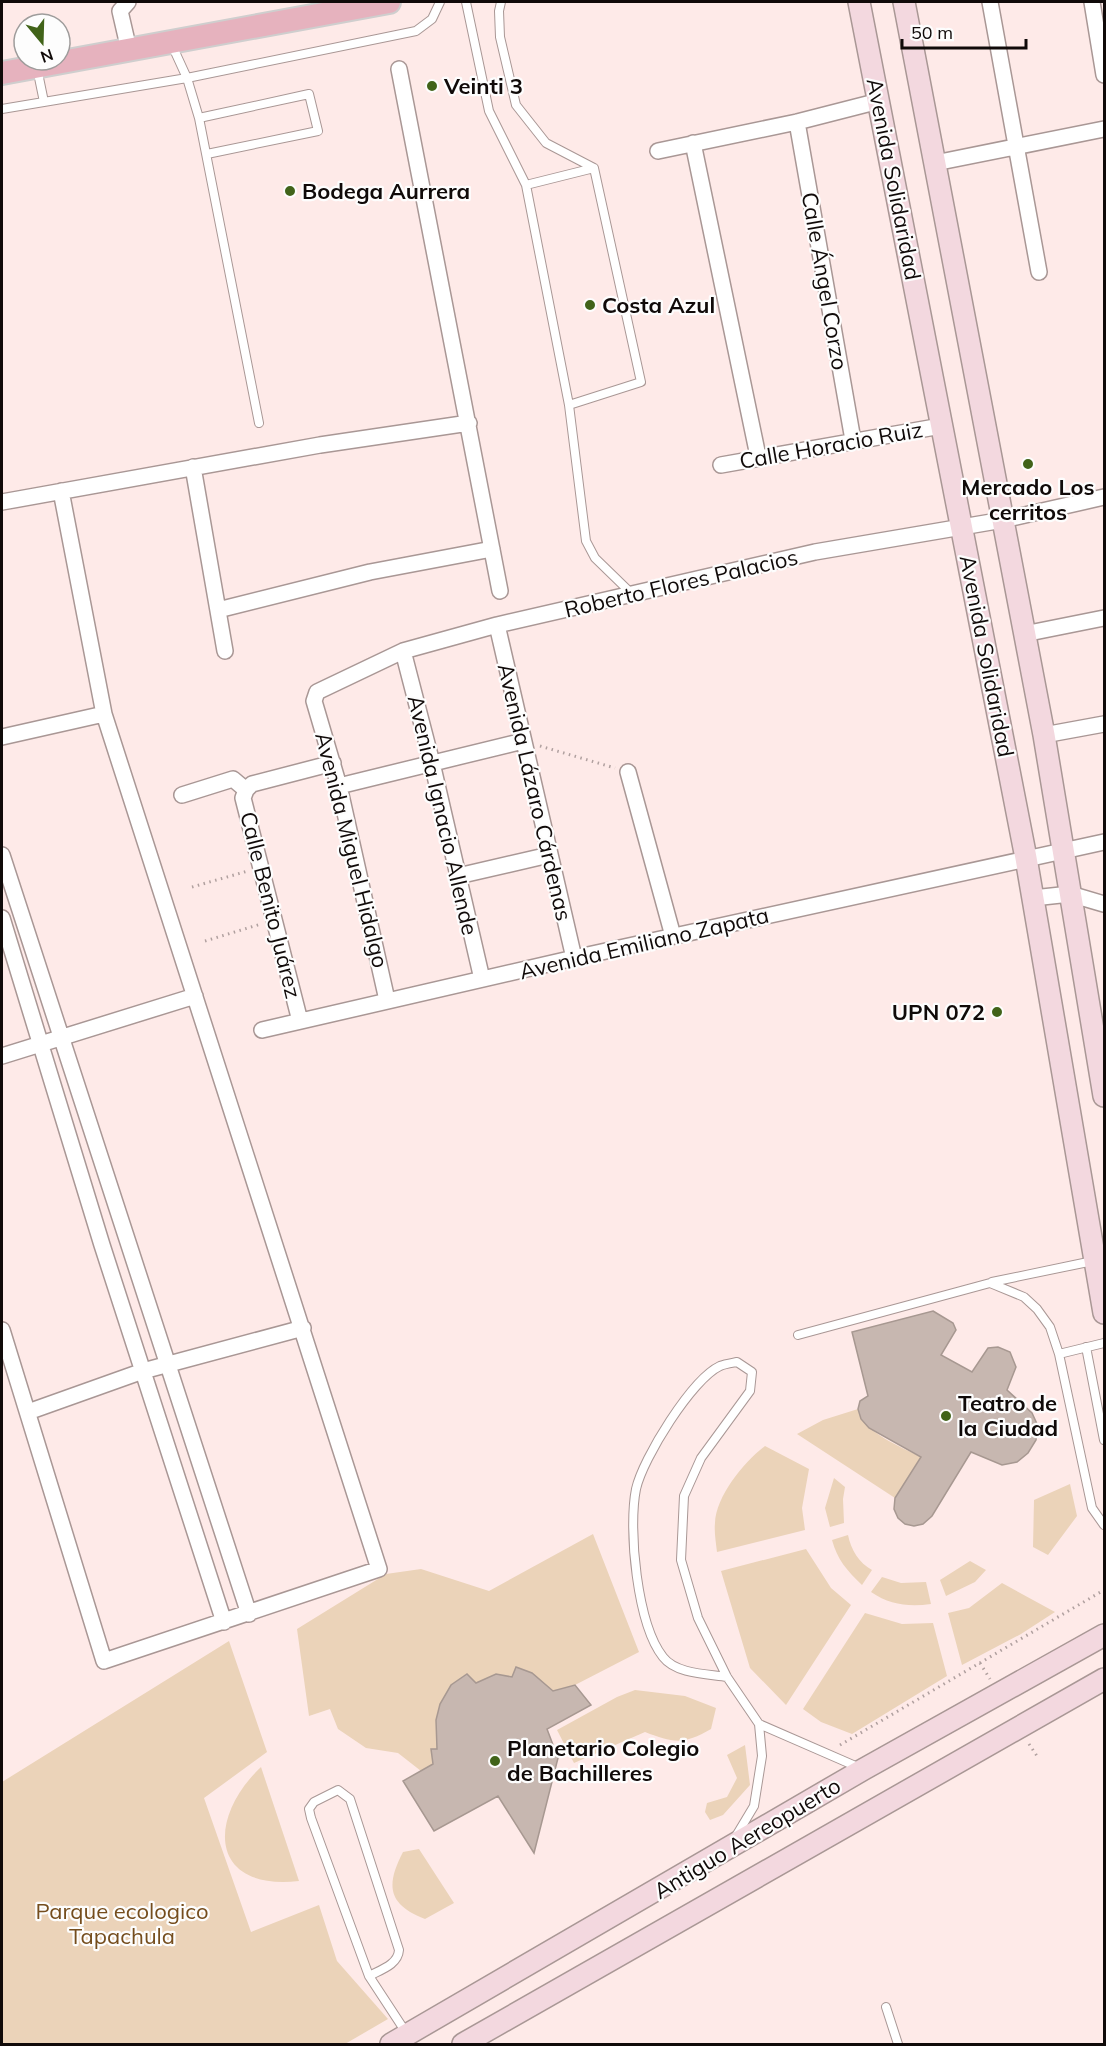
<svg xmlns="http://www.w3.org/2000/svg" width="1106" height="2046" font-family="Mulish,sans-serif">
<rect width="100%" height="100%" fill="#feeae8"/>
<!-- green -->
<path fill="#ebd3b9" d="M 858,1409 C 865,1434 900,1446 921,1457 L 895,1498 L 797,1434 L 823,1420 Z
M 765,1446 L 809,1469 L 802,1508 L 805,1530 L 717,1552 C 716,1543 714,1532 715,1523 C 716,1496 744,1462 765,1446 Z
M 834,1478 L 845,1487 L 843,1499 L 844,1523 L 830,1527 L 825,1508 Z
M 1070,1484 L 1077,1516 L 1048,1555 L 1033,1547 L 1034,1500 Z
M 593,1534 L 639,1652 L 575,1685 L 553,1691 L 516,1667 L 512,1677 L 496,1674 L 476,1683 L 466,1674 C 440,1693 430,1717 440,1749 L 431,1749 L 433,1764 L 421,1771 L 398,1753 L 366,1748 L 338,1729 L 330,1709 L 309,1716 L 297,1629 L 386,1574 L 421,1569 L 489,1591 Z
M 848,1535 C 851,1550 859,1563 872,1570 L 862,1585 C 847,1571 837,1559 832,1540 Z
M 806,1549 L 831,1588 L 851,1605 L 786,1705 L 750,1668 L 721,1571 Z
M 970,1561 L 986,1570 L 975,1582 L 946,1596 L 940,1580 Z
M 882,1577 L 901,1583 L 926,1582 L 931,1604 C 909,1607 890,1605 871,1592 Z
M 1002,1583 L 1055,1612 L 1021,1634 L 962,1665 L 948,1613 L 969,1608 Z
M 865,1613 L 902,1624 L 933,1623 L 947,1676 L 852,1734 L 821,1722 L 803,1709 Z
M 229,1641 L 267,1752 L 204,1798 L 251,1932 L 319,1905 L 337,1961 L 388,2019 L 345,2044 L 2,2044 L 2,1782 Z
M 635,1690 L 685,1696 L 716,1708 L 711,1729 C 684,1745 673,1743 645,1732 L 574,1763 L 557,1730 L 617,1697 Z
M 745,1745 L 750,1785 L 723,1815 L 710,1820 L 705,1812 L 707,1803 L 727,1797 L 737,1778 L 727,1755 Z
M 261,1767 L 299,1881 C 209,1891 207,1818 261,1767 Z
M 419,1849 L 454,1903 L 425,1919 C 387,1904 386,1885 403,1852 Z"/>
<!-- building -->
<path fill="#c7b7b0" stroke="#a79891" stroke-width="1.5" d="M 933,1311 L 953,1323 L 956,1330 L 941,1355 L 972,1372 L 988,1348 L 998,1347 L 1010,1352 L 1016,1367 L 1007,1390 L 1032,1413 L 1038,1426 L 1036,1440 L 1028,1453 L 1017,1462 L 1002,1465 L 971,1452 L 932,1516 L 923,1524 L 914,1526 L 905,1524 L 898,1518 L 894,1509 L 895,1498 L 921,1457 L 869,1428 L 861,1419 L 858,1409 L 860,1401 L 868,1396 L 852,1332 Z
M 516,1667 L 532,1673 L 553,1691 L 575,1685 L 591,1705 L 547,1729 L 558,1758 L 534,1853 L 498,1796 L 434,1831 L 403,1781 L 433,1764 L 431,1749 L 437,1749 L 436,1720 L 440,1704 L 451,1685 L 467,1674 L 476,1683 L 496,1674 L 512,1677 Z"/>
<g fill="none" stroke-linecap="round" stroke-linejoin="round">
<!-- service casing -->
<g stroke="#a99795" stroke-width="10">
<path id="service" d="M 466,2 L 489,111 L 526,185 L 569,405 L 586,541 L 595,558 L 631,593
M 501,2 L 499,11 L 500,37 L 516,105 L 546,143 L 594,168 L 641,382 L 569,405
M 171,43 L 187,78 L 199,118 L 259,423
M 37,68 L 44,102
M 2,109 L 187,78 L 416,31 L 432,19 L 440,2
M 199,118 L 309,94 L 318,131 L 207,154
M 526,185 L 594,168
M 992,1282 L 1093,1261
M 798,1335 L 990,1283 L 1024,1297 L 1037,1309 L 1050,1327 L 1059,1354 L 1092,1508 L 1104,1525
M 1086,1347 L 1104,1440
M 1059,1354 L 1104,1343
M 727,1677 C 707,1674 676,1674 663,1657 C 637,1624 628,1529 636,1489 C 643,1458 692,1379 720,1366 C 725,1364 732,1363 737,1362 L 752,1372 L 750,1391 L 701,1458 L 684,1496 L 681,1560 L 698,1618 L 727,1677 L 759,1724 L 762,1756 L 754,1806 L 736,1836
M 759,1724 L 860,1768
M 369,1976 C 380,1970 398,1965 399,1950 L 350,1799 L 338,1790 L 314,1802 L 309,1809 L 311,1818 L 369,1976 L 407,2034
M 886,2007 L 898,2044"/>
</g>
<!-- minor casing -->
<g stroke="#a99795" stroke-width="18">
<path id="minor" d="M 128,2 L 120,11 L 129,50
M 990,2 L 1039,272
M 1092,2 L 1104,75
M 399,69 L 500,591
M 797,122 L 853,440
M 693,143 L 758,456
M 658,151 L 797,122 L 879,101
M 935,163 L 1104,129
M 721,465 L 941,426
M 193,467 L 225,651
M 2,502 L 320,445 L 469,423
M 218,610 L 370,572 L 492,549
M 497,625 L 574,958
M 1024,634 L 1104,618
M 403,651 L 432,763 L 482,979
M 1044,735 L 1104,724
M 2,737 L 104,714
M 628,772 L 673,936
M 339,786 L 523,741
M 246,790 L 243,798 L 300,1021
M 246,790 L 252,784 L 333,763
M 182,795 L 233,779 L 246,790
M 2,855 L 249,1614
M 458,876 L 549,855
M 1033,898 L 1070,894 L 1104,904
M 2,918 L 102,1245 L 224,1622
M 387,1000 L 339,786 L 314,701 L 317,692 L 403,651 L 497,625 L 815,552 L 1003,520 L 1104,497
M 262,1030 L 574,958 L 1104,842
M 2,1056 L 195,996
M 2,1330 L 104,1661 L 379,1569 L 104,714 L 61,491
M 28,1412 L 143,1371 L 303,1328"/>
</g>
<!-- secondary casing -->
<g stroke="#a99795" stroke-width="24">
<path id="secondary" d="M 859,2 L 1026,858 L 1104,1313
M 904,2 L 1044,735 L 1104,1096
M 391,2044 L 864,1769 L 1104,1635
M 463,2044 L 1104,1679"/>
</g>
<!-- primary casing -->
<g stroke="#cfcece" stroke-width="26">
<path id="primary" d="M 2,73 L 389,2"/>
</g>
<!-- path -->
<path stroke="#b0a09f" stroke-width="3" stroke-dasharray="1.5 4.5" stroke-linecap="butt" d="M 540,746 L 615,768
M 192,887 L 248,871
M 205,941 L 261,924
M 980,1663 L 990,1679
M 1029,1744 L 1037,1756
M 840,1745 L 1104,1590"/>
<!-- service -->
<use href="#service" stroke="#fff" stroke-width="8"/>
<!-- minor -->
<use href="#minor" stroke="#fff" stroke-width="15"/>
<!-- secondary -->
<use href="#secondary" stroke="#f3d8df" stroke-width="21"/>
<!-- primary -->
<use href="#primary" stroke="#e6b2be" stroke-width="22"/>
</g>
<!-- markers -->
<g fill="#416319" stroke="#fdfdfd" stroke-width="2">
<circle cx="432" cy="86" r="6"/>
<circle cx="290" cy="191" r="6"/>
<circle cx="590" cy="305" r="6"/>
<circle cx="1028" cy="464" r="6"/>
<circle cx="997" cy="1012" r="6"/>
<circle cx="946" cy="1416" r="6"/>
<circle cx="495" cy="1761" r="6"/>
</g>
<g text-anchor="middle" stroke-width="4.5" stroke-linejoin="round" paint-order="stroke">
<!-- poi labels -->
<g font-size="22" font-weight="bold" fill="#100a09" stroke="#fdfdfd" text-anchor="start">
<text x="444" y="94">Veinti 3</text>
<text x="302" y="199">Bodega Aurrera</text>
<text x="602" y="313">Costa Azul</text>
<text x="1028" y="495" text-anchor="middle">Mercado Los<tspan x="1028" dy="25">cerritos</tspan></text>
<text x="985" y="1020" text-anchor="end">UPN 072</text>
<text x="958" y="1411">Teatro de<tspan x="958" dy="25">la Ciudad</tspan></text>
<text x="507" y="1756">Planetario Colegio<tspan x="507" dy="25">de Bachilleres</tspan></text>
</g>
<!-- street labels -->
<g font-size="22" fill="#100a09" stroke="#fdfdfd">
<text transform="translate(894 179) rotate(79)" y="8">Avenida Solidaridad</text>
<text transform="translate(825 281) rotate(80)" y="8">Calle Ángel Corzo</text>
<text transform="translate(831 445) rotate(-10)" y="8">Calle Horacio Ruiz</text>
<text transform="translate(681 583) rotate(-13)" y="8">Roberto Flores Palacios</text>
<text transform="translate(987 656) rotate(79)" y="8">Avenida Solidaridad</text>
<text transform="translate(535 792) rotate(77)" y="8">Avenida Lázaro Cárdenas</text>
<text transform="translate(443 815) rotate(77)" y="8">Avenida Ignacio Allende</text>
<text transform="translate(352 850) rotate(76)" y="8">Avenida Miguel Hidalgo</text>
<text transform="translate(271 905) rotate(76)" y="8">Calle Benito Juárez</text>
<text transform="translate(644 943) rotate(-13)" y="8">Avenida Emiliano Zapata</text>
<text transform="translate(747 1838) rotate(-31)" y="8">Antiguo Aereopuerto</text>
</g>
<!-- park labels -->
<g font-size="22" fill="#754d1d" stroke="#fdfdfd">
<text x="122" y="1919">Parque ecologico<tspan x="122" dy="25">Tapachula</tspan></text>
</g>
</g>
<!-- border -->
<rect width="1106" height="2046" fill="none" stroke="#100a09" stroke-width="6"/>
<!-- north arrow -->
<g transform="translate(42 42) rotate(161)"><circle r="28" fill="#fdfdfd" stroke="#9e9c9b" stroke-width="1.5"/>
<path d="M0-4.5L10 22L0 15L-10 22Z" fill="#416319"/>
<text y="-9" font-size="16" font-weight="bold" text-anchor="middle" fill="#100a09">N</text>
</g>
<!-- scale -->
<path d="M902 39v9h124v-9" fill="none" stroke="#100a09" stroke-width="3"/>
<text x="911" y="39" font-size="18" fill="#100a09" stroke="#fdfdfd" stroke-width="4.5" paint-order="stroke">50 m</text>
</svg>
